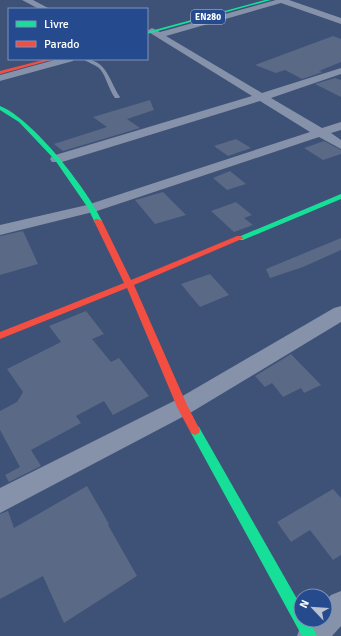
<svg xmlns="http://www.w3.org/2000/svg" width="341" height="636" font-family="Signika,sans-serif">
<rect width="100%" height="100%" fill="#3e5176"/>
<!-- building -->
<path fill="#5a6986" d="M 333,36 L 341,39 L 341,62 L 319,71 L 323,72 L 302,79 L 285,70 L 276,73 L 255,65 Z
M 335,78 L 341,80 L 341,97 L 315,84 Z
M 150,100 L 154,110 L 127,119 L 140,128 L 63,151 L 54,144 L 107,127 L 93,117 Z
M 236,139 L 251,148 L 228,156 L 214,146 Z
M 324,141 L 341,150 L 341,154 L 323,160 L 304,148 Z
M 230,171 L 246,184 L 227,190 L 213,178 Z
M 163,192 L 186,215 L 155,224 L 135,200 Z
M 236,202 L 252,215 L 244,218 L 253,225 L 234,232 L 211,211 Z
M 23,231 L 38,264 L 0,275 L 0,236 Z
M 341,238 L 341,250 L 303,267 L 270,278 L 266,269 Z
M 210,274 L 229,295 L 200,307 L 181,284 Z
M 86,311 L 104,334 L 92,339 L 111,362 L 119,358 L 149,396 L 113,415 L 104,401 L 76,416 L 81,423 L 31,450 L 41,466 L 9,482 L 5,475 L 20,467 L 0,430 L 0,411 L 17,402 L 23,392 L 7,369 L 61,342 L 49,326 Z
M 291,354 L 321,385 L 304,393 L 301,388 L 283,397 L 272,383 L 265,387 L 255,376 Z
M 87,486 L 109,524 L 108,525 L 137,576 L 64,623 L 43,576 L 0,599 L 0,514 L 8,511 L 14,528 Z
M 333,489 L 341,498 L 341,555 L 333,560 L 310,530 L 291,542 L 277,522 Z"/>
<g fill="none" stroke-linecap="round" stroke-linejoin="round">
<!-- lane -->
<path fill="#8592aa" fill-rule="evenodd" d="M 83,59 C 107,59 109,81 120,97 L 119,98 L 115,98 C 109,90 106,76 100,69 C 95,64 88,63 83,59 Z"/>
<!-- street -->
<path fill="#8592aa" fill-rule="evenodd" d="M 22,0 L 33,0 L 50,9 L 39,9 Z
M 276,0 L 289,0 L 341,18 L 341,24 L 281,3 L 166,36 L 262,93 L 341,68 L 341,74 L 271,98 L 322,128 L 341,122 L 341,130 L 331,133 L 341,140 L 341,149 L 319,137 L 97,211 L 0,235 L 0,225 L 87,205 L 310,132 L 260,101 L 62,162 L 52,162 L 50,159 L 52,156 L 252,96 L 147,31 L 152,28 L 160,32 Z
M 58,59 L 74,59 L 73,61 L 0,81 L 0,75 Z
M 341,306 L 341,322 L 190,413 L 0,513 L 0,488 L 174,401 L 334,308 Z
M 341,591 L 341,626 L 332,636 L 297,636 L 301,625 L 307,620 L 325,620 L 325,601 L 331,595 Z"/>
<!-- fast -->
<path fill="#16e098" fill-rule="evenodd" d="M 265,0 L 271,0 L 147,34 L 147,32 Z
M 0,106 C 33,119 87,189 102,221 L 101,223 L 95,223 L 88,208 L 55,160 L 19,122 L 0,110 Z
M 341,194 L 341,199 L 243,240 L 240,240 L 236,238 Z
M 195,425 L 199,427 L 301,606 L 301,620 L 309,620 L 317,636 L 302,636 L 191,433 L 190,430 L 191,427 Z"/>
<!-- jam -->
<path fill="#f24e42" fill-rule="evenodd" d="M 47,59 L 55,59 L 0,74 L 0,71 Z
M 95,219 L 98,219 L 102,221 L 131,280 L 237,236 L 240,236 L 244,238 L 134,285 L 187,405 L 200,430 L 199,433 L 195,435 L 191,433 L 177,407 L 127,288 L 0,339 L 0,332 L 124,283 L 94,221 Z"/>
</g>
<g text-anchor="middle" stroke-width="4" stroke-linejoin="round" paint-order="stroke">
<!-- shield labels -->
<rect fill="#264a8e" stroke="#bec9dd" stroke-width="1" x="191" y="10" width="34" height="14" rx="3"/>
<g font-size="9" font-weight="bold" fill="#fff">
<text x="208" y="20">EN280</text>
</g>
</g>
<!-- legend -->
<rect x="8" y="8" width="140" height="52" fill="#264a8e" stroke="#7d92bb"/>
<rect x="16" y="21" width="20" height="6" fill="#16e098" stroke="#7d92bb"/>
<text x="44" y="28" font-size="12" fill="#ffffff">Livre</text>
<rect x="16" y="41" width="20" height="6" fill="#f24e42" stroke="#7d92bb"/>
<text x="44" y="48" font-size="12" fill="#ffffff">Parado</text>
<!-- north arrow -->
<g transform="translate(313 608) rotate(295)"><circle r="19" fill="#264a8e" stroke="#7d92bb"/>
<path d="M0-3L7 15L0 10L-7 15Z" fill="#bbc2cf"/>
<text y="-6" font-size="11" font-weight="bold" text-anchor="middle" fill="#ffffff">N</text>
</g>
</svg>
